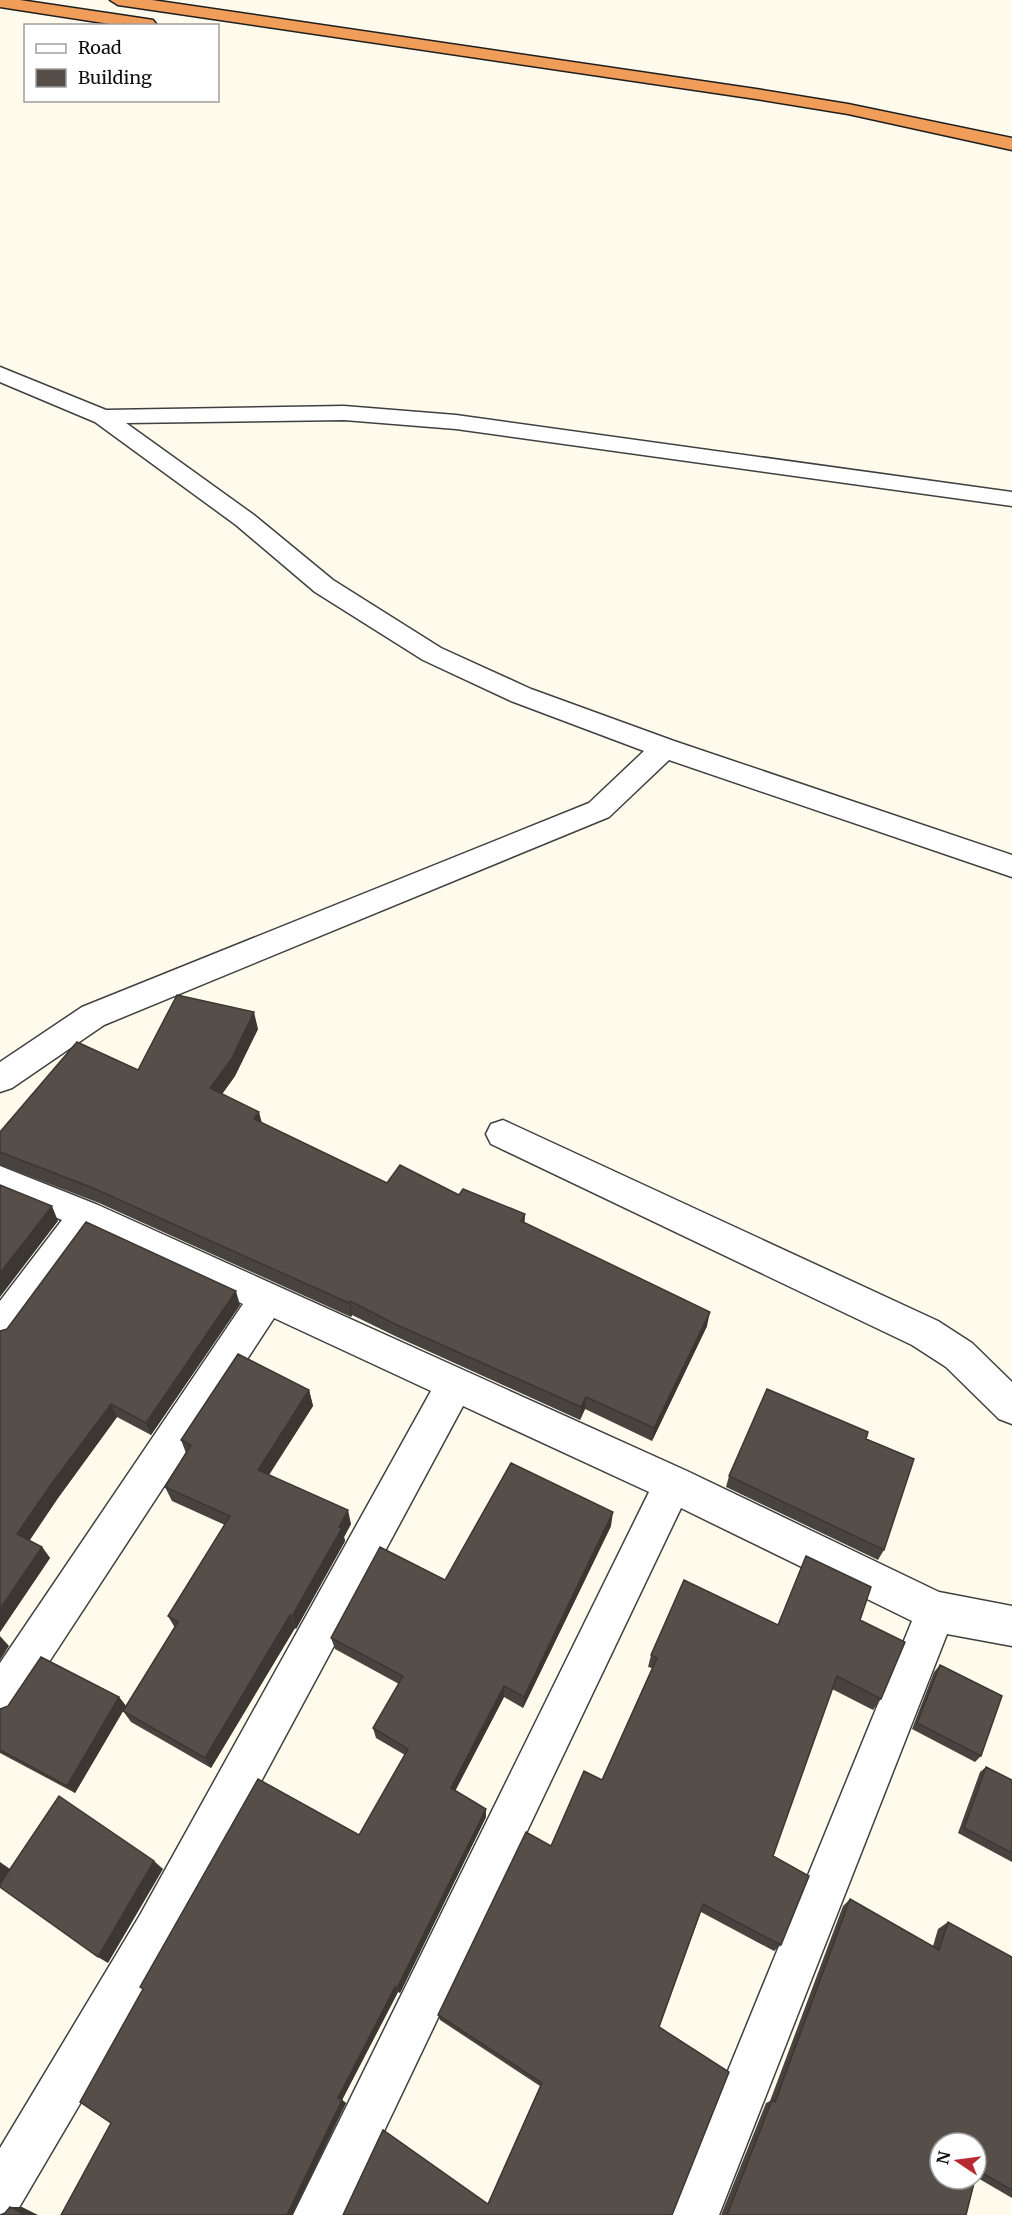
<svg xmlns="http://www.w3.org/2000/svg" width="1012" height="2215" font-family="Merriweather,serif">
<rect width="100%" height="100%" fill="#fefbed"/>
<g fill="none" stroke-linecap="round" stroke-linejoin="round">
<!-- minor casing -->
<g stroke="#404040" stroke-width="3">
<path id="minor" d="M 0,367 L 106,410 L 344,406 L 456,415 L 1012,492 L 1012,506 L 456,429 L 344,420 L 126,423 L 254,515 L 333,580 L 441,648 L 531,689 L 674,741 L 1012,855 L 1012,877 L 669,760 L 609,817 L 104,1025 L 12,1088 L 0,1092 L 0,1062 L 82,1007 L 589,803 L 644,751 L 511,701 L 423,660 L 315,592 L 236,525 L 95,422 L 0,382 Z
M 503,1120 L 938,1321 L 972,1343 L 1012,1382 L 1012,1424 L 999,1419 L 946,1367 L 912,1345 L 491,1144 L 486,1134 L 491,1124 Z
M 0,1166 L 98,1205 L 687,1471 L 939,1592 L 1012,1606 L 1012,1646 L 947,1634 L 719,2215 L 669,2215 L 912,1621 L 681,1508 L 344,2215 L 293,2215 L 649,1492 L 463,1406 L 172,1947 L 17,2211 L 0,2215 L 0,2148 L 140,1915 L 431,1391 L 274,1318 L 15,1714 L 0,1720 L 0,1663 L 243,1304 L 92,1234 L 13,1341 L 0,1345 L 0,1301 L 62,1220 L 0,1195 Z"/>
</g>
<!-- highway casing -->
<g stroke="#1e1e1e" stroke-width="3">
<path id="highway" d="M 0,0 L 20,0 L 147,19 L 153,20 L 156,24 L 123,26 L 0,7 Z
M 110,0 L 152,0 L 756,89 L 848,104 L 1012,138 L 1012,150 L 848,114 L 756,99 L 118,5 Z"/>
</g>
<!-- minor -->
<use href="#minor" fill="#fff" fill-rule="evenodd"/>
<!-- highway -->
<use href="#highway" fill="#f09d5a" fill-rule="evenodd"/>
</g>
<!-- wall -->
<path fill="#49433f" d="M 258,1029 L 235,1076 L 222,1094 L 262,1123 L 387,1183 L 459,1195 L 525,1214 L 524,1223 L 707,1326 L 652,1441 L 585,1409 L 580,1420 L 397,1337 L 352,1315 L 351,1317 L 99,1203 L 0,1165 L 0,1132 L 138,1070 Z
M 240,1305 L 151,1435 L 117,1417 L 58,1498 L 29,1540 L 42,1547 L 50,1558 L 0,1632 L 0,1331 Z
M 309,1390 L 313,1406 L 269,1475 L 351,1524 L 344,1537 L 345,1541 L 296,1629 L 295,1628 L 211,1768 L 131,1722 L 123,1711 L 75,1793 L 0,1753 L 0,1709 L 119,1697 L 126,1706 L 175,1628 L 168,1616 L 225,1525 L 172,1501 L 165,1487 L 186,1453 L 181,1440 Z
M 866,1439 L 884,1550 L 878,1560 L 726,1487 L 729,1476 Z
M 611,1526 L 523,1708 L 504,1697 L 455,1791 L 486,1817 L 400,1993 L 398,1992 L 342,2100 L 346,2103 L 292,2215 L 61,2215 L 359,1835 L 405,1755 L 376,1738 L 373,1728 L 399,1684 L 335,1649 L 331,1638 L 445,1580 Z
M 806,1556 L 860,1620 L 881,1699 L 873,1710 L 832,1689 L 773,1856 L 781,1945 L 774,1951 L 701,1912 L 659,2027 L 488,2204 L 540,2086 L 440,2020 L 438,2015 L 551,1846 L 602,1780 L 652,1668 L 648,1667 L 651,1655 L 778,1625 Z
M 940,1665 L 981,1756 L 975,1762 L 912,1729 L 934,1672 Z
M 986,1767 L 1012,1780 L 1012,1862 L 958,1833 L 980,1772 Z
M 850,1899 L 933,1946 L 938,1929 L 948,1922 L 1012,1957 L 1012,2198 L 976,2177 L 966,2215 L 721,2215 L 766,2103 L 770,2101 L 843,1906 Z"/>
<!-- shaded-wall -->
<path fill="#3c3733" d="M 254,1012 L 258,1029 L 235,1076 L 215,1104 L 210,1088 Z
M 259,1112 L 263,1127 L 254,1119 Z
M 52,1206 L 58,1221 L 0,1297 L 0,1273 Z
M 525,1214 L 524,1229 L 521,1221 Z
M 236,1291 L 240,1305 L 151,1435 L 146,1423 Z
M 350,1301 L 352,1315 L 351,1317 L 349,1303 Z
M 710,1312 L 707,1326 L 652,1441 L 654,1428 Z
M 309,1390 L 313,1406 L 263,1484 L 258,1470 Z
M 586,1397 L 585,1409 L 580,1420 L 581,1407 Z
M 111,1404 L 117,1417 L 58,1498 L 26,1546 L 17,1534 L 50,1486 Z
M 348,1510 L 351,1524 L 344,1537 L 345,1541 L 296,1629 L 292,1616 Z
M 613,1512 L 611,1526 L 523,1708 L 524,1697 Z
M 42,1547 L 50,1558 L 0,1632 L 0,1609 Z
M 290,1615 L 295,1628 L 211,1768 L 205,1758 Z
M 0,1636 L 9,1646 L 0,1660 Z
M 504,1686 L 504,1697 L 452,1797 L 451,1788 Z
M 119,1697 L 126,1706 L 75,1793 L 67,1786 Z
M 486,1809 L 486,1817 L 400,1993 L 397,1988 Z
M 154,1861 L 163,1869 L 108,1963 L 98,1957 Z
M 0,1862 L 10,1869 L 0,1885 Z
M 395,1987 L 398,1992 L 342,2100 L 338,2098 Z
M 342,2100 L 346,2103 L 292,2215 L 287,2215 Z
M 10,2207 L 22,2207 L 38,2215 L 25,2215 Z"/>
<!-- building -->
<path fill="#554e49" stroke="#3c3733" stroke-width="1.5" d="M 177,995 L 254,1012 L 231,1060 L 210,1088 L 259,1112 L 254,1119 L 387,1183 L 400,1165 L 459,1195 L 463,1189 L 525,1214 L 521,1221 L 710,1312 L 654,1428 L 586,1397 L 581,1407 L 395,1324 L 350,1301 L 349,1303 L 93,1188 L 0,1152 L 0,1132 L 77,1042 L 138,1070 Z
M 0,1185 L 52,1206 L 0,1273 Z
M 86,1222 L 236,1291 L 146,1423 L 111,1404 L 50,1486 L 17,1534 L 42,1547 L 0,1609 L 0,1331 L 7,1329 Z
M 238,1354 L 309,1390 L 258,1470 L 348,1510 L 339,1527 L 342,1528 L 292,1616 L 290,1615 L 205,1758 L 123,1711 L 178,1622 L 168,1616 L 230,1516 L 165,1487 L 191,1445 L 181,1440 Z
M 767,1389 L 868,1432 L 866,1439 L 914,1459 L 884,1550 L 729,1476 Z
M 511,1463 L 613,1512 L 524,1697 L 504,1686 L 451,1788 L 486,1809 L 397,1988 L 395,1987 L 338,2098 L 342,2100 L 287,2215 L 61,2215 L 111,2123 L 80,2102 L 143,1989 L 140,1987 L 258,1779 L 359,1835 L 408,1749 L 373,1728 L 403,1676 L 331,1638 L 380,1547 L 445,1580 Z
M 806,1556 L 871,1587 L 860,1620 L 905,1642 L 881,1699 L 837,1676 L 773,1856 L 809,1876 L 781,1945 L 703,1904 L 659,2027 L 729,2072 L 672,2215 L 343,2215 L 383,2130 L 488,2204 L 542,2083 L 438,2015 L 526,1832 L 551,1846 L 584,1771 L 602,1780 L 657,1658 L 651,1655 L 684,1580 L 778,1625 Z
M 41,1657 L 119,1697 L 67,1786 L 0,1750 L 0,1709 L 8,1706 Z
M 940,1665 L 1002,1696 L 981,1756 L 917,1723 Z
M 986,1767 L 1012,1780 L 1012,1853 L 964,1828 Z
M 59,1796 L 154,1861 L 98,1957 L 0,1887 L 0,1884 Z
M 850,1899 L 939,1950 L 948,1922 L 1012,1957 L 1012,2190 L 977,2170 L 976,2175 L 976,2143 L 940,2143 L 940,2179 L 975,2179 L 966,2215 L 727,2215 L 772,2100 L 775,2102 Z
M 10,2207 L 25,2215 L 0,2215 L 5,2213 Z"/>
<!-- legend -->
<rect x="24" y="24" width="195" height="78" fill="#ffffff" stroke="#9e9e9e" stroke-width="1.5"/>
<rect x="36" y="44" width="30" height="9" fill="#ffffff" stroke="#9e9e9e" stroke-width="1.5"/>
<text x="78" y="54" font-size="18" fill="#0d0d0d">Road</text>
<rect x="36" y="69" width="30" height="18" fill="#554e49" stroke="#9e9e9e" stroke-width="1.5"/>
<text x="78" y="84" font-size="18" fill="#0d0d0d">Building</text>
<!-- north arrow -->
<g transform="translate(958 2161) rotate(283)"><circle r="28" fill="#ffffff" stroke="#9e9e9e" stroke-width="1.5"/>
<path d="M0-4.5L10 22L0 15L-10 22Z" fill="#b82931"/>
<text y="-9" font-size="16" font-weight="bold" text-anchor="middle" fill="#0d0d0d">N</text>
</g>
</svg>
